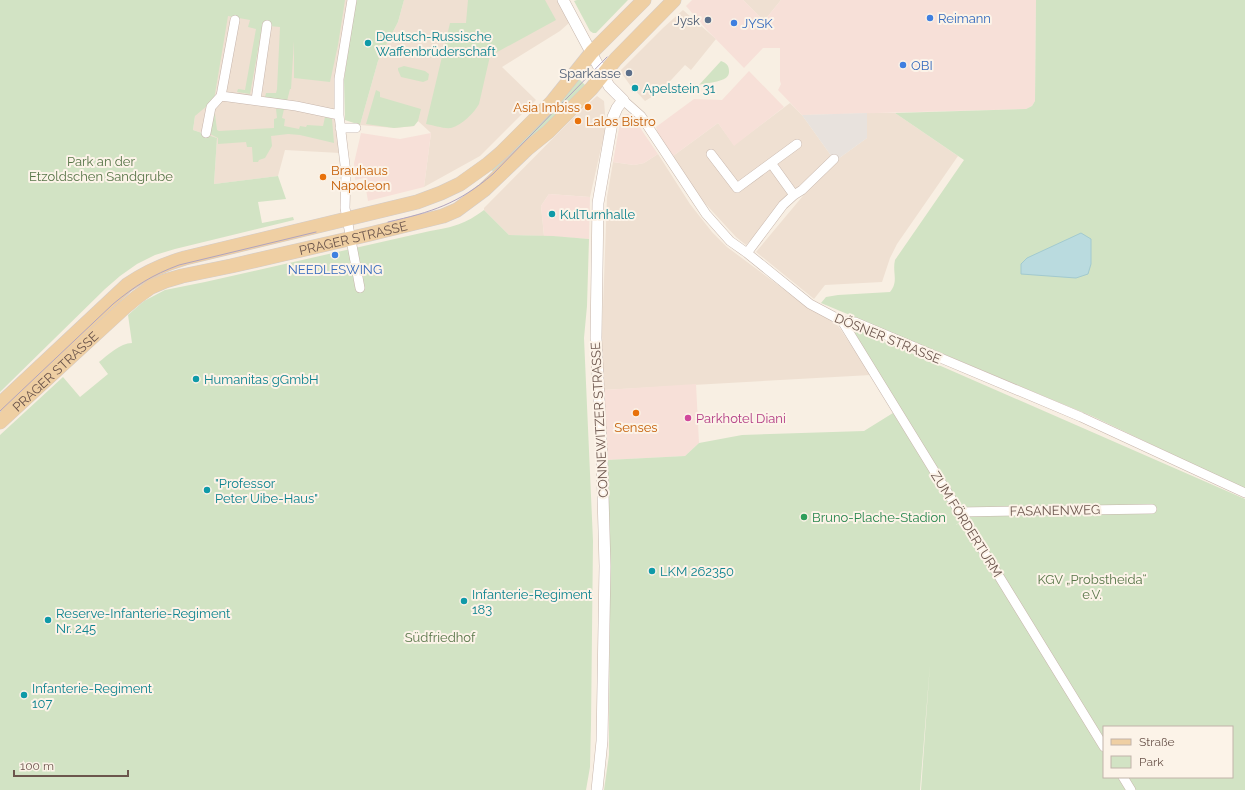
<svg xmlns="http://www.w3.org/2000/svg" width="1245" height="790" font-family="Raleway,sans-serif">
<rect width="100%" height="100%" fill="#f8efe3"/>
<!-- residential -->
<path fill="#efe0d2" d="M 234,0 L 349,0 L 337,82 L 340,153 L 285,150 L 278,176 L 214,184 L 217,138 L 193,130 L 195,116 L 229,7 Z
M 404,0 L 557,0 L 569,23 L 560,31 L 502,67 L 536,100 L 480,156 L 424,187 L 431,133 L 418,121 L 414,126 L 394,128 L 360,125 L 378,61 L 398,22 Z
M 743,0 L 781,0 L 764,21 Z
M 683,10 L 716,39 L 691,70 L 685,65 L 660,92 L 645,101 L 630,85 L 620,71 L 663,28 Z
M 597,96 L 604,101 L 606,126 L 590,197 L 549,194 L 541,206 L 544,236 L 509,235 L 484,210 L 484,208 L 579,112 Z
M 790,103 L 802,115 L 832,157 L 799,186 L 746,245 L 736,237 L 701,199 L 673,156 L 718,123 L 734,145 Z
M 867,113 L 895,113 L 958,156 L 897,244 L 890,258 L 882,282 L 825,285 L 814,299 L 756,252 L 807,191 L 838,159 L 867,138 Z
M 658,154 L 690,204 L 712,232 L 727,247 L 805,305 L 835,321 L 871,375 L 604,390 L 602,336 L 607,197 L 613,162 L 634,165 L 644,163 Z"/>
<!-- commercial -->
<path fill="#f7e0d8" d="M 692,0 L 743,0 L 764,21 L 781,0 L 1036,0 L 1035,101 L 1032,106 L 1026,109 L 802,115 L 778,90 L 781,84 L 780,81 L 780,48 L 763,48 L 744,68 L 706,29 L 686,6 Z
M 749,71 L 784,107 L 734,146 L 718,123 L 673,156 L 658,135 L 656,127 L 694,99 L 722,100 Z
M 628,114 L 632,116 L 658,154 L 644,163 L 634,165 L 613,162 L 621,117 L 624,115 Z
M 361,133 L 400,139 L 431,133 L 424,187 L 368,201 L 364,178 L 355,180 L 354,163 Z
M 549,194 L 590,197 L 589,239 L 544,236 L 541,206 Z
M 696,384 L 699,443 L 685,456 L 607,460 L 604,390 Z"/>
<!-- industrial -->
<path fill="#e8e2dd" d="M 867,113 L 867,138 L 838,159 L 832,157 L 802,115 Z"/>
<!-- green -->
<path fill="#d2e3c4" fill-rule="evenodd" d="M 0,0 L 345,0 L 338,45 L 330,82 L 294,78 L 294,41 L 291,89 L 290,89 L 287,101 L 265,97 L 266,93 L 276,93 L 277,89 L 280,27 L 269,26 L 269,23 L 263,22 L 250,94 L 237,92 L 238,89 L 245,90 L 256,29 L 248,27 L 250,20 L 228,16 L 214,100 L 195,116 L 193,130 L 217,138 L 214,184 L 278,176 L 286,199 L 258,202 L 262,223 L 293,217 L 294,220 L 175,249 L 155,255 L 137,264 L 120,276 L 105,289 L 0,392 Z
M 355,0 L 404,0 L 398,22 L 378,61 L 360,125 L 345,120 L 344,80 Z
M 468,0 L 545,0 L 556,20 L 490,56 L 479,104 C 474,113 462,125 451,128 C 444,129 433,125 426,124 L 450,23 L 466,23 Z
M 577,0 L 628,0 L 596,33 L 593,33 L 590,31 L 574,1 Z
M 1036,0 L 1245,0 L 1245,489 L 1094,417 L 821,303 L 826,297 L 838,295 L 890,292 C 899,281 892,273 895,260 L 964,160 L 895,113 L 1026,109 L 1032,106 L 1035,101 Z
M 721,61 C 726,63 729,65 729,71 C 730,83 707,82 699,85 Z
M 404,66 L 425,71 L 429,74 L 428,80 L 423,82 L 401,77 L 398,70 L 398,68 Z
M 577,77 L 585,85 L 496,175 L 490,168 Z
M 376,90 L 380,92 L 380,97 L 421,109 L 418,121 L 414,126 L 394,128 L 366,124 Z
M 281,108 L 284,109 L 282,118 L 285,119 L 284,126 L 299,129 L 300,126 L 306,127 L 307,125 L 323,126 L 325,117 L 332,119 L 334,143 L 300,135 L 288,134 L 271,136 L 272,146 L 265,158 L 259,160 L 258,162 L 253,162 L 252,147 L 247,147 L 246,142 L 218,144 L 218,138 L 210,134 L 214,113 L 215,114 L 217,130 L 219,131 L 274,128 L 274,119 L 277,118 L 276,109 Z
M 484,210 L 509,235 L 553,236 L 589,239 L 587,306 L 584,338 L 593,541 L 591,724 L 590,767 L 586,790 L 0,790 L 0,435 L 63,377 L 80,397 L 108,374 L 99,362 C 108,355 120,343 132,343 L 128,315 L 144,301 L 165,290 L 205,282 L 430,231 C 454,227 465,224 484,210 Z
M 854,328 L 1245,499 L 1245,790 L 921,790 L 930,664 L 920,790 L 604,790 L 609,755 L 609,733 L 610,584 L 607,460 L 685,456 L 699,443 L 742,435 L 864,431 L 893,413 L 961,521 L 956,525 L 968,518 L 852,330 ZM 1104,727 L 1232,727 L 1232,777 L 1104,777 Z"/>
<!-- water -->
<path fill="#badbdf" stroke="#a2cacf" d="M 1081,233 L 1091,239 L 1091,264 L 1088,274 L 1076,278 L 1021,274 L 1021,264 L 1027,258 Z"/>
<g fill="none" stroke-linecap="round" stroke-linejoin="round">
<!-- minor casing -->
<g stroke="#c7b6ac" stroke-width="10">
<path id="minor" d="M 352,0 L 339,79 L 339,115 L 346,173 L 345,208 L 360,288
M 221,96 L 235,20
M 256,100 L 267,25
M 623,100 L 641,116 L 706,214 L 730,241 L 747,253 L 810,304 L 842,321 L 855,322 L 1081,417 L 1245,493
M 340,128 L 356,128
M 206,133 L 211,107 L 221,96 L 296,106 L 339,115
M 711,154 L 737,188 L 797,144
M 771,163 L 794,195
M 747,253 L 783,205 L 794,195 L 802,190 L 834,159
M 842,321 L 1104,747
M 959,512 L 1152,509
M 1123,777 L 1131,790"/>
</g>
<!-- tertiary casing -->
<g stroke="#c7b6ac" stroke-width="12">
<path id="tertiary" d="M 563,0 L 609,86 L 623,100 L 617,108 L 613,117 L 598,203 L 596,338 L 602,460 L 605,566 L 602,741 L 597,790"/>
</g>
<!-- primary casing -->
<g stroke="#d3ccca" stroke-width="15">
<g id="primary">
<path d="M 0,404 L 127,285 C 146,272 164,264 185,258 L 417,202 L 441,193 L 460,184 L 488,164 L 501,153 L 552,102 L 592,52 L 644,0"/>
<path id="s1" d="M 0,422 L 125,307 L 137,297 L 151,287 L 165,281 L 182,276 L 231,266 L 370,234 L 443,216 L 457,210 L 484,190 L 527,149 L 548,132 L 591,89 L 616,59 L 674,0"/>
</g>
</g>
<!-- minor -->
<use href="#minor" stroke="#fff" stroke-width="9"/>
<!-- tertiary -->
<use href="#tertiary" stroke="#fff" stroke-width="11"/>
<!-- primary -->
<use href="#primary" stroke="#efcfa3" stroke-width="14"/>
<!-- tram -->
<path stroke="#b1a4bf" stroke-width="1" d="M 388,222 C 432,212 458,204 493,174 L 607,57
M 0,411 L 113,304 C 135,286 152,275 179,265 L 316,232"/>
</g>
<!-- markers -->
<g fill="#3f7fe0" stroke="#fcf3e8" stroke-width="1.5">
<circle cx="930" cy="18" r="4"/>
<circle cx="734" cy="23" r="4"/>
<circle cx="903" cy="65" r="4"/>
<circle cx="335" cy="255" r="4"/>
</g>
<g fill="#5c6f8a" stroke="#fcf3e8" stroke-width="1.5">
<circle cx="708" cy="20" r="4"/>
<circle cx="629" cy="73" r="4"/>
</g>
<g fill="#0f9aa8" stroke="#fcf3e8" stroke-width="1.5">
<circle cx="368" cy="43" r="4"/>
<circle cx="635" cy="88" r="4"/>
<circle cx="552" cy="214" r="4"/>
<circle cx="196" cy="379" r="4"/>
<circle cx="207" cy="490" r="4"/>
<circle cx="652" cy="571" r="4"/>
<circle cx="464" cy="601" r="4"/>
<circle cx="48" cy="620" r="4"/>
<circle cx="24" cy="695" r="4"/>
</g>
<g fill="#e8710a" stroke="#fcf3e8" stroke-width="1.5">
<circle cx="588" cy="107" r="4"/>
<circle cx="578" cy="121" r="4"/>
<circle cx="323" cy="177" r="4"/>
<circle cx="636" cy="413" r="4"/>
</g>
<circle fill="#d1479c" stroke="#fcf3e8" stroke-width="1.5" cx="688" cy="418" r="4"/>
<circle fill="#2e9e5b" stroke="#fcf3e8" stroke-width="1.5" cx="804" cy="517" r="4"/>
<g text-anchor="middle" stroke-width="4" stroke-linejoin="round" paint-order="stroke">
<!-- shop labels -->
<g font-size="13" fill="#366cbe" stroke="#fcf3e8" text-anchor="start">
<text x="938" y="23">Reimann</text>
<text x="742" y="28">JYSK</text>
<text x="911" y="70">OBI</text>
<text x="335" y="274" text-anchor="middle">NEEDLESWING</text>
</g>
<!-- service labels -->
<g font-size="13" fill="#4e5e75" stroke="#fcf3e8" text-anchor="end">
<text x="700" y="25">Jysk</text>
<text x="621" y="78">Sparkasse</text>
</g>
<!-- culture labels -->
<g font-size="13" fill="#0d838f" stroke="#fcf3e8" text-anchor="start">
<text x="376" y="41">Deutsch-Russische<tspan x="376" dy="15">Waffenbrüderschaft</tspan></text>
<text x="643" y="93">Apelstein 31</text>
<text x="560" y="219">KulTurnhalle</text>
<text x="204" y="384">Humanitas gGmbH</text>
<text x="215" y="488">"Professor<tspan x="215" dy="15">Peter Uibe-Haus"</tspan></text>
<text x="660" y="576">LKM 262350</text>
<text x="472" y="599">Infanterie-Regiment<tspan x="472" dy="15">183</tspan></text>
<text x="56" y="618">Reserve-Infanterie-Regiment<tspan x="56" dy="15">Nr. 245</tspan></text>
<text x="32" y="693">Infanterie-Regiment<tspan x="32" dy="15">107</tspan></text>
</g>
<!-- food labels -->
<g font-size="13" fill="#c56008" stroke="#fcf3e8" text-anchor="start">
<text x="580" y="112" text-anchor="end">Asia Imbiss</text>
<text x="586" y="126">Lalos Bistro</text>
<text x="331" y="175">Brauhaus<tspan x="331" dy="15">Napoleon</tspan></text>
<text x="636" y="432" text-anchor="middle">Senses</text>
</g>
<!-- park labels -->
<g font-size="13" fill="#587649" stroke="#fcf3e8">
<text x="101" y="166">Park an der<tspan x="101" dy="15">Etzoldschen Sandgrube</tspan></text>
<text x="1092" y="584">KGV „Probstheida“<tspan x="1092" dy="15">e.V.</tspan></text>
<text x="440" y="642">Südfriedhof</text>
</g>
<!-- street labels -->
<g font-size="13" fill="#6c564d" stroke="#fcf3e8">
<text dy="5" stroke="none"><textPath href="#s1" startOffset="411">PRAGER STRASSE</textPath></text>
<text transform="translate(888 338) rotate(22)" y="5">DÖSNER STRASSE</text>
<text dy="5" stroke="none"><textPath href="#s1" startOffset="75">PRAGER STRASSE</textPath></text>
<text transform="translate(599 420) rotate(-93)" y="5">CONNEWITZER STRASSE</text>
<text transform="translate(1055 510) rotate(-1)" y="5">FASANENWEG</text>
<text transform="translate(967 524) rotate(58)" y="5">ZUM FÖRDERTURM</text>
</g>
<!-- hotel labels -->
<g font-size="13" fill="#b23c85" stroke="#fcf3e8" text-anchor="start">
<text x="696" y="423">Parkhotel Diani</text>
</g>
<!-- leisure labels -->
<g font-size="13" fill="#27864d" stroke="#fcf3e8" text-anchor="start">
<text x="812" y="522">Bruno-Plache-Stadion</text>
</g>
</g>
<!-- legend -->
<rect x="1103" y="726" width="130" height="52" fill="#fcf3e8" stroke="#c2b4aa"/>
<rect x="1111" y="739" width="20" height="6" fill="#efcfa3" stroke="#c2b4aa"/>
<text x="1139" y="746" font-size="12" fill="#6c564d">Straße</text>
<rect x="1111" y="756" width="20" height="12" fill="#d2e3c4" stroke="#c2b4aa"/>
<text x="1139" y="766" font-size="12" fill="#6c564d">Park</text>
<!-- scale -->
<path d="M14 770v6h114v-6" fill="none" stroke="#6c564d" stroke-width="2"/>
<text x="20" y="770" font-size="12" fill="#6c564d" stroke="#fcf3e8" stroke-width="3" paint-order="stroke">100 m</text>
</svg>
